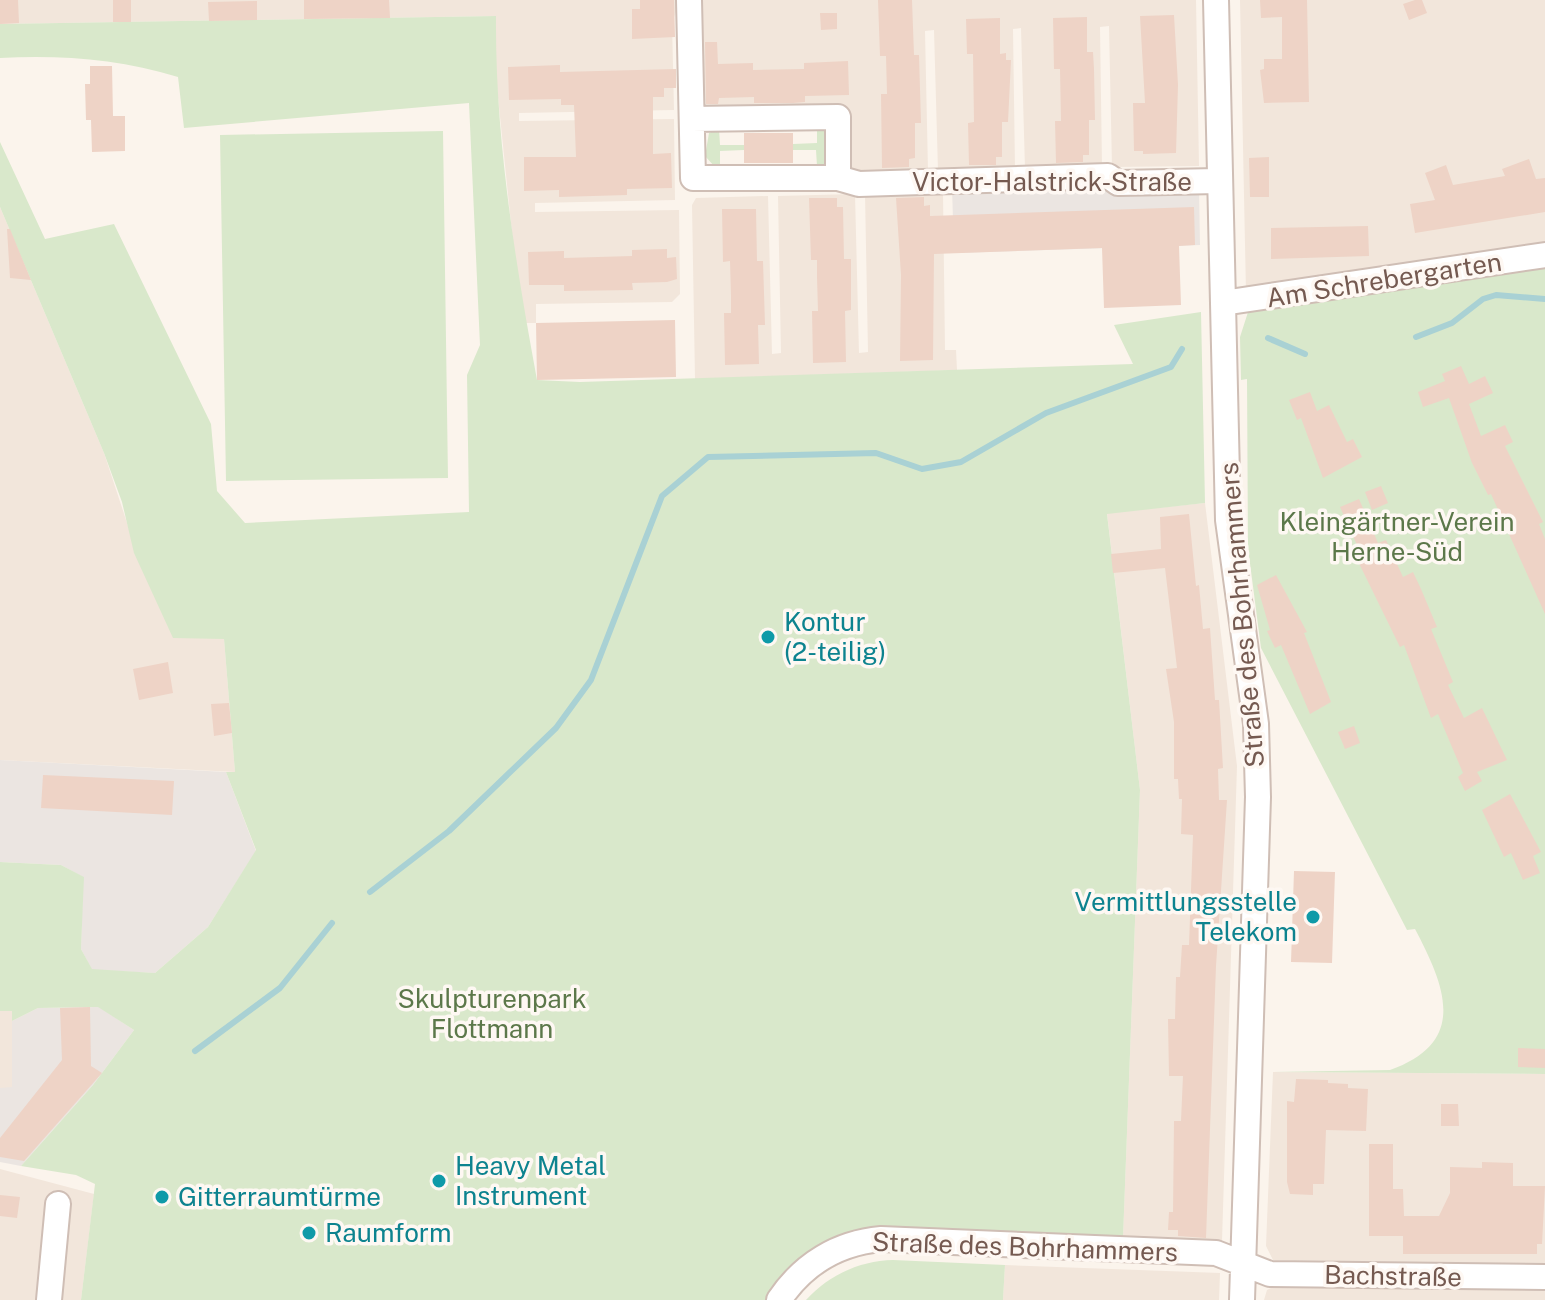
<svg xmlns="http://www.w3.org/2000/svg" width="1545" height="1300" font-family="'Public Sans',sans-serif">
<rect width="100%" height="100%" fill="#fbf4ec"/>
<!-- residential -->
<path fill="#f2e6db" d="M 0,0 L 681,0 L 672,22 L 674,110 L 519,113 L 519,121 L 674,119 L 675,200 L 535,203 L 535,212 L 679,210 L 680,294 L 672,302 L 536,304 L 536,323 L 526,323 L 515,262 L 495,68 L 495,16 L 0,24 Z
M 703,0 L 1196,0 L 1199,166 L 1112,167 L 1109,26 L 1100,27 L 1102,167 L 1025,169 L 1021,28 L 1013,29 L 1015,169 L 938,171 L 934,30 L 925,31 L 928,171 L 851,172 L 849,108 L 703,110 L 694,25 L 703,13 Z
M 1240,0 L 1545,0 L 1545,248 L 1246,293 Z
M 943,193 L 945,350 L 956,350 L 957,370 L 695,379 L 692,205 L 696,198 L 768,196 L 772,354 L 781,353 L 778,196 L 855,194 L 859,353 L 868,352 L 865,194 Z
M 0,207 L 104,453 L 130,532 L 224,639 L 235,772 L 0,760 Z
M 1205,503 L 1237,766 L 1222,1241 L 1123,1238 L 1140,790 L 1107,513 Z
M 0,1011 L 12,1011 L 12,1088 L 0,1088 Z
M 1273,1072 L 1545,1074 L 1545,1264 L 1273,1260 L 1266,1246 Z
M 0,1169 L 94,1194 L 81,1300 L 0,1300 Z
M 1005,1265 L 1220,1273 L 1219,1300 L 1003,1300 Z
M 1277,1285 L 1545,1286 L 1545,1300 L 1264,1300 L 1267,1290 Z"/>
<!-- industrial -->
<path fill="#ebe5e1" d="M 1072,184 L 1092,190 L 1199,188 L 1200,245 L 954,253 L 952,187 Z
M 0,760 L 226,772 L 256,851 L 208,927 L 155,973 L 92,970 L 81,949 L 83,877 L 61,865 L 0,862 Z
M 99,1007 L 134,1030 L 93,1085 L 21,1166 L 0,1162 L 0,1088 L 12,1087 L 12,1021 L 38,1008 Z"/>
<!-- green -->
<path fill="#d9e8cb" d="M 496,16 C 495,138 515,260 537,380 L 580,382 L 1133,364 L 1114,325 L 1201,312 L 1205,503 L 1107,514 L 1140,790 L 1123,1238 L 898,1229 L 775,1287 L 767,1300 L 81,1300 L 95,1184 L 76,1175 L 21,1166 L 93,1085 L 134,1030 L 98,1007 L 38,1008 L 12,1021 L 12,1011 L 0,1011 L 0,862 L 61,865 L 84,877 L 81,949 L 92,969 L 155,973 L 208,927 L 256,850 L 226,772 L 235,772 L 224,639 L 173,638 L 134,553 L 122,502 L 104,453 L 0,207 L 0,142 L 45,239 L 114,224 L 211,424 L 217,491 L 245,523 L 469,512 L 467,375 L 480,345 L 469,103 L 184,128 L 178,77 C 119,59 62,55 0,58 L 0,24 Z
M 817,128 L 826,131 L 827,164 L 817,166 L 816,150 L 793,150 L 793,144 L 817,143 Z
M 719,129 L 720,145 L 744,145 L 744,150 L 720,151 L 720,167 L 715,167 L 705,156 L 709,133 Z
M 443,131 L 448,478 L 226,481 L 220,135 Z
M 1545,262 L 1545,1074 L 1273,1072 L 1390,1070 C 1469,1042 1445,986 1415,929 L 1407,930 L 1261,648 L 1248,548 L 1247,379 L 1241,380 L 1240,337 L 1249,309 Z
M 893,1260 L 1005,1265 L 1003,1300 L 806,1300 C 829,1275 859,1261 893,1260 Z"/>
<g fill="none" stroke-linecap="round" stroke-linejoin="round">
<!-- stream -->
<path stroke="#a9d1d4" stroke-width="6" d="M 1416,337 L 1452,323 L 1483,299 L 1496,295 L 1545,299
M 1268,338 L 1305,354
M 370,892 L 449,831 L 556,728 L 591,680 L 662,496 L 708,457 L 876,453 L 922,469 L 961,462 L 1046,413 L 1171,367 L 1182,349
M 195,1051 L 280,988 L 332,923"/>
</g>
<!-- building -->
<path fill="#eed3c6" d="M 0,0 L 18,0 L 19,23 L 0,24 Z
M 113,0 L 131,0 L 131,22 L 113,22 Z
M 304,0 L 389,0 L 390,18 L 304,19 Z
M 640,0 L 674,0 L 675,37 L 632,39 L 632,9 L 640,9 Z
M 878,0 L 912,0 L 914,55 L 919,55 L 921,123 L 915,123 L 915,158 L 909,159 L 909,167 L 882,168 L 881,94 L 887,94 L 886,56 L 880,56 Z
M 1260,0 L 1307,0 L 1309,102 L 1264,103 L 1260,70 L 1264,69 L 1264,59 L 1282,59 L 1282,17 L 1261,18 Z
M 1415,0 L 1422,0 L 1427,13 L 1409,20 L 1403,4 Z
M 257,1 L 257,20 L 209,21 L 208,2 Z
M 820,13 L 837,13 L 837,29 L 821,30 Z
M 1174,15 L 1178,85 L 1176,153 L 1143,154 L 1143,151 L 1134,151 L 1133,103 L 1145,103 L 1140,16 Z
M 1087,17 L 1087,52 L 1093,52 L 1094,69 L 1095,120 L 1089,120 L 1089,155 L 1083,155 L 1083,162 L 1056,163 L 1055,121 L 1061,121 L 1060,69 L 1054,69 L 1053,18 Z
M 1000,18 L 1000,54 L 1006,53 L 1006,60 L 1011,60 L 1008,122 L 1002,122 L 1002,157 L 996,157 L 996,165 L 969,165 L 968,123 L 974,122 L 973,54 L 967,54 L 966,19 Z
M 705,42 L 717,42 L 718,64 L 753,63 L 753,70 L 804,69 L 804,63 L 848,61 L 849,95 L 805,96 L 805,102 L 793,103 L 754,103 L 754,97 L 719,98 L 718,104 L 706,104 Z
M 560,65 L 560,72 L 676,69 L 676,88 L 664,88 L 664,97 L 653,97 L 653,154 L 671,153 L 672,188 L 627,189 L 627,195 L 559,197 L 559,190 L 524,191 L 524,157 L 576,157 L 574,105 L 561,105 L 561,99 L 509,100 L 508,67 Z
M 90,66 L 112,66 L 113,116 L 125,116 L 125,151 L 92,152 L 91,120 L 86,120 L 85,84 L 90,84 Z
M 744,133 L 793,133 L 793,163 L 744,163 Z
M 1269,157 L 1269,197 L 1250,197 L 1249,158 Z
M 1529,159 L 1536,179 L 1545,178 L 1545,212 L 1415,233 L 1410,204 L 1435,200 L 1425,173 L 1446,165 L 1453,185 L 1505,176 L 1502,169 Z
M 924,197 L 924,206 L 930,205 L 930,216 L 1194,207 L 1195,245 L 1179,246 L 1181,305 L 1104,308 L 1102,248 L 934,254 L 933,360 L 900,361 L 901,275 L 896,198 Z
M 809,198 L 837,198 L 837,207 L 843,207 L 844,259 L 851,259 L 851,310 L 845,311 L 846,362 L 813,363 L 812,311 L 818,311 L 817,277 L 817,260 L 811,260 Z
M 722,209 L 756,209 L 757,261 L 763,261 L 765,325 L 758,325 L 759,364 L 725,365 L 724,313 L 731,313 L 731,296 L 730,261 L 723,262 Z
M 1368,226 L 1369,256 L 1271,259 L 1271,228 Z
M 7,229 L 10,229 L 31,280 L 10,278 Z
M 667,249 L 667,258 L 676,257 L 677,279 L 667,282 L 632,283 L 633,290 L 564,291 L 564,285 L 529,285 L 528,252 L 564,251 L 564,258 L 632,256 L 632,250 Z
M 675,320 L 676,377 L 537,380 L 536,323 Z
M 1461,366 L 1469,384 L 1485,376 L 1493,393 L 1469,404 L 1481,436 L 1505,425 L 1513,442 L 1505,446 L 1543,522 L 1539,524 L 1545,539 L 1545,614 L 1491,494 L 1488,495 L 1472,463 L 1449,398 L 1423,407 L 1418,392 L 1445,381 L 1442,374 Z
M 1310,392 L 1317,411 L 1329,405 L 1347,442 L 1353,439 L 1362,457 L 1323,478 L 1301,418 L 1297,420 L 1289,400 Z
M 1381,486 L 1388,503 L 1372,510 L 1365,492 Z
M 1359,499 L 1378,543 L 1386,540 L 1403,577 L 1413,572 L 1421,589 L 1437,627 L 1431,629 L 1453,682 L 1448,685 L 1464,718 L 1482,708 L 1507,760 L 1477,772 L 1482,781 L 1465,791 L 1458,777 L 1463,773 L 1438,714 L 1431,718 L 1404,645 L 1400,647 L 1351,547 L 1357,545 L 1340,507 Z
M 1189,514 L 1196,586 L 1199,585 L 1203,629 L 1210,628 L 1215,700 L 1219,700 L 1223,768 L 1218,769 L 1219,800 L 1227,800 L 1216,966 L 1206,1238 L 1178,1236 L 1178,1230 L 1168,1230 L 1169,1212 L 1173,1212 L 1174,1121 L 1181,1121 L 1183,1076 L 1169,1076 L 1168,1019 L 1175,1019 L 1176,977 L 1180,977 L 1182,945 L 1189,945 L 1193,835 L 1181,834 L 1182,799 L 1179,799 L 1178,779 L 1174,779 L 1174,722 L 1166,669 L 1177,668 L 1165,568 L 1113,573 L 1111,554 L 1161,549 L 1160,517 Z
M 1276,575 L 1307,632 L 1304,633 L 1331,702 L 1310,714 L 1281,645 L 1275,648 L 1267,631 L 1270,630 L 1257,585 Z
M 168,662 L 173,693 L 139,700 L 133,669 Z
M 229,703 L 232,733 L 214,736 L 211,704 Z
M 1354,726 L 1360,743 L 1345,749 L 1338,732 Z
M 43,775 L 174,781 L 172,815 L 41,808 Z
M 1510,794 L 1541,852 L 1533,856 L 1540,873 L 1523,880 L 1511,853 L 1504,857 L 1482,810 Z
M 1294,871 L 1335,872 L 1332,963 L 1291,962 Z
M 90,1007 L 91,1066 L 102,1073 L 24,1161 L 0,1157 L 0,1138 L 62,1060 L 60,1008 Z
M 1518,1048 L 1545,1049 L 1545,1068 L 1518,1067 Z
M 1296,1079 L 1328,1080 L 1328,1083 L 1348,1084 L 1348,1088 L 1368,1089 L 1366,1131 L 1326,1130 L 1324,1184 L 1313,1184 L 1313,1195 L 1290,1194 L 1287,1182 L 1287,1101 L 1294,1102 Z
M 1441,1104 L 1458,1104 L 1459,1126 L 1441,1126 Z
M 1369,1144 L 1393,1144 L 1393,1189 L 1403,1189 L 1404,1216 L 1439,1216 L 1450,1193 L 1450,1167 L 1482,1168 L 1482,1162 L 1513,1163 L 1513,1186 L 1545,1186 L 1542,1244 L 1537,1244 L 1537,1254 L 1403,1254 L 1403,1236 L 1369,1236 Z
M 0,1195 L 20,1197 L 17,1218 L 0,1216 Z"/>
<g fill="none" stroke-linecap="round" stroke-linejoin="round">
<!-- minor casing -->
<g stroke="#cfbeb5" stroke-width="28">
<path id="minor" d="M 689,0 L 693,178 L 838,178 L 859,184 L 1108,176 L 1118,183 L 1218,181
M 1216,0 L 1228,520 L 1256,724 L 1258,797 L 1242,1300
M 692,119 L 838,117 L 838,178
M 1223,303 L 1545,255
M 49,1300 L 58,1204
M 779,1300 C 803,1264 838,1243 881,1239 L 1216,1253 L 1270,1274 L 1545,1277"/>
</g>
<!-- minor -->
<use href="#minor" stroke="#fff" stroke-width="24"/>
</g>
<!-- markers -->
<g fill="#0f9aa8" stroke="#fef8f3" stroke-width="3">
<circle cx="768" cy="637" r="8"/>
<circle cx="1313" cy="917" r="8"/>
<circle cx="439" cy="1181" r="8"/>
<circle cx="162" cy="1197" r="8"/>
<circle cx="309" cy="1233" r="8"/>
</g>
<g text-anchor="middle" stroke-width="7" stroke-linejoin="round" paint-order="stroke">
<!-- street labels -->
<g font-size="26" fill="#755a51" stroke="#fef8f3">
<text x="1052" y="191">Victor-Halstrick-Straße</text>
<text transform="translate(1384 280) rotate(-9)" y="9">Am Schrebergarten</text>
<text transform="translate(1242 615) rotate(-95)" y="9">Straße des Bohrhammers</text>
<text transform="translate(1025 1247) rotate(2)" y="9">Straße des Bohrhammers</text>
<text transform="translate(1393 1276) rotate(1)" y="9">Bachstraße</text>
</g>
<!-- park labels -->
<g font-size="26" fill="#5c784a" stroke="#fef8f3">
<text x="1397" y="531">Kleingärtner-Verein<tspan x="1397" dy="30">Herne-Süd</tspan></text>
<text x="492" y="1008">Skulpturenpark<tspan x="492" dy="30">Flottmann</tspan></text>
</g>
<!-- culture labels -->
<g font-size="26" fill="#0d838f" stroke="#fef8f3" text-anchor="start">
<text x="784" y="631">Kontur<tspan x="784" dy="30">(2-teilig)</tspan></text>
<text x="1297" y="911" text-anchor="end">Vermittlungsstelle<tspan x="1297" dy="30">Telekom</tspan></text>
<text x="455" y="1175">Heavy Metal<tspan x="455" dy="30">Instrument</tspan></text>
<text x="178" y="1206">Gitterraumtürme</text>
<text x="325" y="1242">Raumform</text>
</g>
</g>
</svg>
